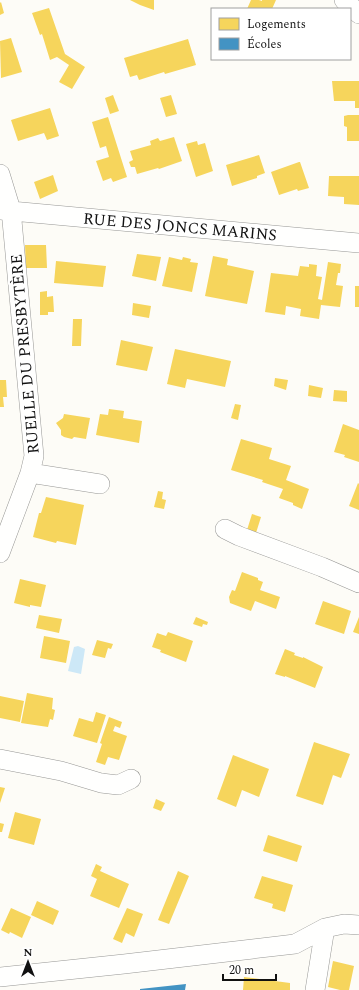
<svg xmlns="http://www.w3.org/2000/svg" width="359" height="990" font-family="Spectral,serif">
<rect width="100%" height="100%" fill="#fdfcf7"/>
<!-- water -->
<path fill="#cde8f7" d="M 78,646 L 85,649 L 81,674 L 68,671 L 74,647 Z"/>
<!-- homes -->
<path fill="#f6d55c" d="M 130,0 L 154,0 L 154,10 L 140,5 Z
M 251,0 L 259,0 L 262,1 L 262,0 L 276,0 L 272,9 L 247,9 Z
M 1,2 L 4,13 L 0,15 L 0,3 Z
M 49,8 L 65,54 L 85,67 L 72,89 L 59,82 L 69,65 L 57,57 L 50,60 L 42,34 L 40,35 L 32,13 Z
M 11,38 L 22,72 L 1,78 L 0,41 Z
M 188,39 L 196,65 L 165,74 L 164,72 L 139,80 L 137,75 L 130,77 L 124,58 Z
M 332,81 L 359,81 L 359,108 L 355,108 L 355,101 L 334,101 Z
M 113,95 L 119,111 L 110,114 L 105,98 Z
M 171,95 L 177,114 L 166,117 L 160,98 Z
M 50,108 L 59,136 L 47,140 L 44,133 L 18,141 L 11,120 Z
M 348,115 L 359,115 L 359,141 L 347,141 L 347,127 L 344,126 L 344,116 Z
M 108,117 L 127,177 L 113,182 L 111,178 L 103,181 L 96,161 L 109,157 L 106,146 L 100,148 L 92,122 Z
M 174,137 L 182,161 L 159,169 L 158,168 L 137,174 L 135,167 L 131,167 L 129,162 L 133,160 L 130,151 L 151,145 L 150,141 L 158,138 L 160,141 Z
M 197,141 L 198,145 L 205,143 L 213,171 L 196,177 L 186,144 Z
M 259,155 L 265,173 L 257,176 L 257,178 L 232,186 L 226,165 Z
M 299,162 L 300,162 L 309,188 L 298,191 L 297,189 L 279,195 L 271,172 Z
M 53,175 L 58,191 L 40,199 L 34,182 Z
M 329,176 L 359,176 L 359,205 L 344,204 L 344,197 L 328,196 Z
M 25,245 L 46,245 L 47,268 L 26,268 Z
M 137,254 L 161,257 L 156,281 L 132,276 Z
M 213,256 L 228,259 L 227,265 L 254,271 L 247,304 L 205,296 Z
M 169,257 L 182,260 L 183,257 L 191,259 L 190,262 L 198,263 L 192,292 L 162,286 Z
M 56,261 L 106,266 L 103,287 L 54,283 Z
M 328,262 L 341,264 L 340,273 L 338,273 L 336,285 L 343,286 L 340,307 L 321,305 L 319,319 L 300,316 L 301,309 L 286,306 L 285,315 L 265,312 L 271,273 L 298,276 L 300,266 L 309,267 L 309,264 L 317,265 L 316,276 L 322,277 L 318,299 L 322,300 Z
M 355,286 L 359,286 L 359,307 L 355,307 Z
M 47,291 L 47,297 L 53,296 L 54,312 L 48,312 L 48,315 L 40,315 L 40,292 Z
M 133,303 L 151,306 L 149,318 L 132,315 Z
M 73,319 L 82,319 L 81,346 L 72,346 Z
M 121,340 L 153,347 L 147,371 L 116,365 Z
M 175,349 L 231,361 L 225,387 L 187,379 L 185,388 L 167,384 Z
M 275,378 L 288,380 L 286,390 L 274,386 Z
M 0,380 L 6,380 L 7,397 L 3,397 L 4,407 L 0,407 Z
M 309,385 L 323,388 L 321,398 L 308,396 Z
M 334,390 L 347,391 L 347,402 L 333,401 Z
M 235,404 L 241,405 L 238,420 L 231,418 Z
M 109,409 L 124,411 L 123,418 L 142,421 L 139,443 L 96,435 L 100,414 L 108,415 Z
M 64,414 L 90,418 L 86,439 L 74,437 L 72,439 L 64,437 L 61,435 L 61,430 L 56,423 L 63,418 Z
M 343,424 L 359,430 L 359,462 L 344,457 L 345,455 L 334,452 Z
M 241,439 L 272,448 L 269,459 L 291,466 L 286,480 L 309,489 L 302,509 L 293,505 L 293,503 L 279,498 L 283,489 L 262,482 L 263,480 L 231,470 Z
M 358,483 L 359,484 L 359,510 L 349,506 Z
M 158,491 L 163,492 L 162,499 L 166,500 L 164,509 L 154,507 Z
M 46,497 L 84,505 L 76,545 L 57,541 L 56,543 L 33,537 L 39,513 L 41,513 Z
M 252,514 L 261,517 L 256,533 L 247,530 Z
M 242,572 L 258,578 L 258,580 L 263,582 L 260,590 L 280,597 L 276,609 L 255,601 L 251,611 L 230,603 L 229,597 L 232,590 L 235,591 Z
M 20,579 L 46,585 L 41,607 L 30,605 L 30,607 L 14,603 Z
M 323,601 L 351,611 L 344,634 L 315,624 Z
M 39,615 L 62,619 L 59,633 L 36,628 Z
M 196,617 L 208,622 L 207,625 L 203,624 L 202,627 L 193,624 Z
M 359,617 L 359,634 L 353,632 Z
M 168,632 L 193,641 L 186,662 L 160,652 L 161,650 L 152,647 L 157,633 L 166,636 Z
M 44,636 L 70,641 L 66,663 L 40,658 Z
M 97,640 L 113,644 L 111,649 L 108,648 L 105,658 L 92,655 Z
M 285,649 L 295,653 L 294,655 L 303,658 L 303,657 L 323,667 L 315,688 L 285,676 L 285,677 L 275,674 Z
M 27,693 L 53,698 L 52,709 L 55,710 L 53,720 L 50,719 L 48,727 L 21,723 Z
M 0,696 L 24,701 L 20,722 L 0,718 Z
M 96,712 L 106,715 L 97,743 L 73,736 L 79,718 L 93,722 Z
M 109,717 L 122,722 L 120,728 L 115,726 L 113,731 L 127,736 L 119,760 L 108,757 L 105,765 L 96,762 L 102,744 L 100,743 Z
M 314,742 L 350,754 L 341,778 L 333,775 L 323,805 L 296,796 Z
M 233,755 L 269,769 L 259,797 L 242,790 L 236,807 L 217,799 Z
M 0,787 L 5,788 L 0,803 Z
M 156,799 L 165,803 L 161,811 L 153,808 Z
M 15,812 L 41,819 L 34,845 L 8,838 Z
M 0,823 L 4,824 L 2,832 L 0,832 Z
M 268,835 L 302,846 L 297,862 L 263,851 Z
M 96,864 L 102,867 L 100,871 L 129,884 L 119,908 L 90,896 L 97,879 L 91,876 Z
M 178,871 L 189,876 L 169,924 L 158,920 Z
M 262,876 L 293,885 L 285,912 L 272,908 L 273,904 L 254,898 Z
M 37,901 L 59,911 L 53,925 L 31,915 Z
M 11,908 L 31,917 L 22,938 L 10,932 L 9,934 L 1,930 Z
M 127,908 L 143,914 L 134,937 L 126,933 L 122,943 L 113,939 Z
M 333,961 L 354,966 L 349,990 L 340,990 L 328,987 Z
M 244,977 L 290,983 L 290,990 L 243,990 Z"/>
<!-- schools -->
<path fill="#4393c3" d="M 186,984 L 185,990 L 140,990 L 140,989 Z"/>
<g fill="none" stroke-linecap="round" stroke-linejoin="round">
<!-- street casing -->
<g stroke="#979795" stroke-width="20">
<path id="street" d="M 344,0 L 359,14
M 0,174 L 11,210 L 34,456 L 30,473 L 0,553
M 0,210 L 359,243
M 30,473 L 100,484
M 225,529 L 239,536 L 322,567 L 359,583
M 0,759 L 61,771 L 101,783 L 118,785 L 131,779
M 0,977 L 124,964 L 295,944 L 325,928 L 344,924 L 359,925
M 315,990 L 325,928"/>
</g>
<!-- street -->
<use href="#street" stroke="#fffffe" stroke-width="19"/>
</g>
<g text-anchor="middle" stroke-width="4" stroke-linejoin="round" paint-order="stroke">
<!-- street labels -->
<g font-size="16" fill="#111" stroke="#fff">
<text transform="translate(180 226) rotate(5)" y="6">RUE DES JONCS MARINS</text>
<text transform="translate(24 354) rotate(-95)" y="6">RUELLE DU PRESBYTÈRE</text>
</g>
</g>
<!-- legend -->
<rect x="211" y="8" width="140" height="52" fill="#ffffff" stroke="#a0a0a0"/>
<rect x="219" y="18" width="20" height="12" fill="#f6d55c" stroke="#a0a0a0"/>
<text x="247" y="28" font-size="12" fill="#111111">Logements</text>
<rect x="219" y="38" width="20" height="12" fill="#4393c3" stroke="#a0a0a0"/>
<text x="247" y="48" font-size="12" fill="#111111">Écoles</text>
<!-- north arrow -->
<g transform="translate(28 962)" stroke="#ffffff" stroke-width="3" paint-order="stroke">
<path d="M0-3L7 15L0 10L-7 15Z" fill="#111111"/>
<text y="-6" font-size="11" font-weight="bold" text-anchor="middle" fill="#111111">N</text>
</g>
<!-- scale -->
<path d="M223 974v6h53v-6" fill="none" stroke="#111111" stroke-width="2"/>
<text x="229" y="974" font-size="12" fill="#111111" stroke="#ffffff" stroke-width="3" paint-order="stroke">20 m</text>
</svg>
